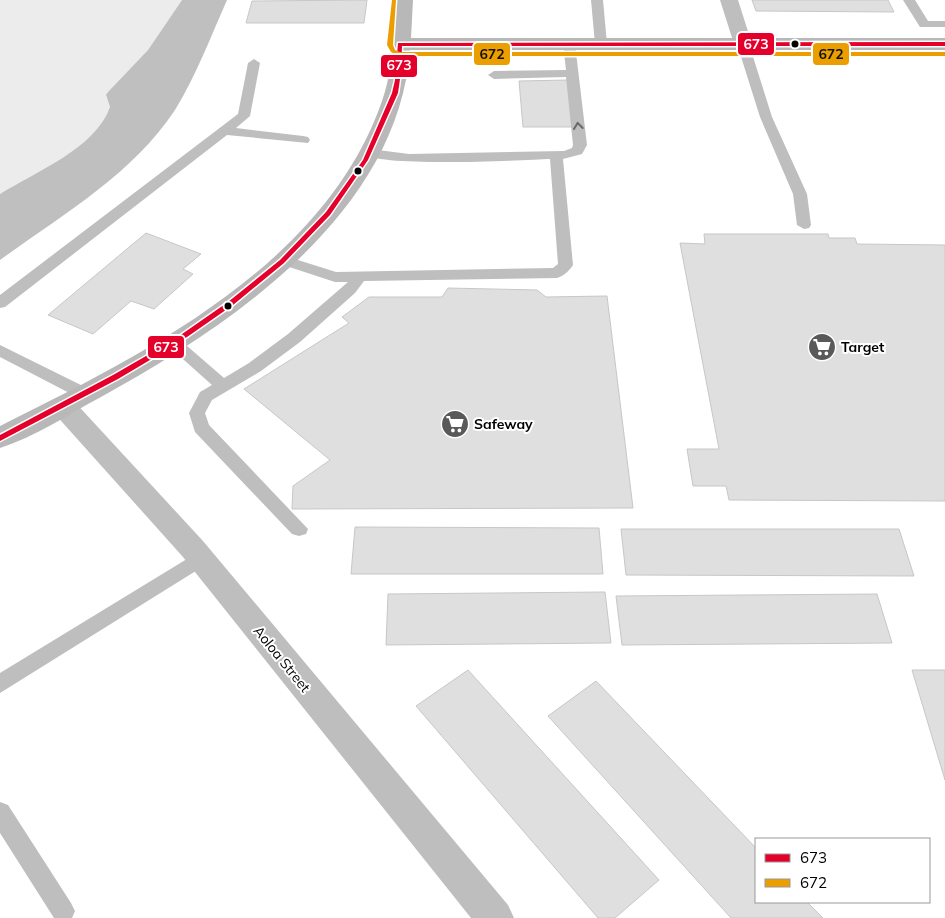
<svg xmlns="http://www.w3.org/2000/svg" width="945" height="918" font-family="Mulish,sans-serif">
<rect width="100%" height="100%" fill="#fff"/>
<!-- green -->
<path fill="#ececec" d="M 0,0 L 182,0 L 148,50 L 108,92 L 106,96 L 110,107 C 96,148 35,172 0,194 Z"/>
<!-- water -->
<path fill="#bfbfbf" d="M 182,0 L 227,0 C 211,36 196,76 175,110 C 132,175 62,215 0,260 L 0,194 C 35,172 96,148 110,107 L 106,95 L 108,92 L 148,50 Z"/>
<!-- building -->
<path fill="#dfdfdf" stroke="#c7c7c7" d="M 367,0 L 364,23 L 246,23 L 252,1 Z
M 752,0 L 888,0 L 894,12 L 756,11 Z
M 569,80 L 575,127 L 523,127 L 519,81 Z
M 146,233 L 201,254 L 183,269 L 193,274 L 154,309 L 131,301 L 93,334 L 48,315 Z
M 704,234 L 828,234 L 829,238 L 855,238 L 857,244 L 945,245 L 945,501 L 729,500 L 726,486 L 693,486 L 687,449 L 719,449 L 680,243 L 705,244 Z
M 448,288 L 537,290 L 546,297 L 607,296 L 633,508 L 292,509 L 293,486 L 330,460 L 244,389 L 349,323 L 342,317 L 369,297 L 442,297 Z
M 355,527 L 599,528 L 603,574 L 351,574 Z
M 621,529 L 899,529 L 914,576 L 626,575 Z
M 605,592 L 611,643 L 386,645 L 388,594 Z
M 877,594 L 892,643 L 622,645 L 616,596 Z
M 468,670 L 659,880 L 615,918 L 598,918 L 416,706 Z
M 912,670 L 945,670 L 945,780 Z
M 596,681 L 756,848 L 756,902 L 807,902 L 823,918 L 731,918 L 548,716 Z"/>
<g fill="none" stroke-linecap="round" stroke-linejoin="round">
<!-- lane -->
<path fill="#bebebe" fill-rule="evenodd" d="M 591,0 L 603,0 L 607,44 L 601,48 L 595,44 Z
M 903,0 L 915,0 L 928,21 L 945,21 L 945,27 L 920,27 Z
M 569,40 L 575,44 L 587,145 L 582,154 L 563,159 L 573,265 C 569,271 564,276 557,278 L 364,281 L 355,293 L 300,342 L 261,371 L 212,400 L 205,413 L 209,425 L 308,529 L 306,534 L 299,536 L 292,534 L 195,432 L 189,413 L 200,392 L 212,385 L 165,343 L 167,339 L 179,339 L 224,378 L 249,363 L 288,334 L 348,282 L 335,282 L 277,263 L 275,260 L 277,257 L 282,255 L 336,272 L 553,268 L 558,264 L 550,159 C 523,160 375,168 363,153 L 370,149 L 409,154 L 564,151 L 572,148 L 573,145 L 566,77 L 494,79 L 488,75 L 494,71 L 566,70 L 563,44 Z
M 743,40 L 749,44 L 772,117 L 807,194 L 811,225 L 809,228 L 804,229 L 797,225 L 793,194 L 760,117 L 737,44 Z
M 254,59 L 260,63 L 250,116 L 236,128 L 303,136 L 308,137 L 310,140 L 308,143 L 227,135 L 5,307 L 0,308 L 0,295 L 238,114 L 248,63 Z
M 0,345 L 91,390 L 93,394 L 91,398 L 79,398 L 0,357 Z
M 200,551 L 207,554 L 209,559 L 207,564 L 0,693 L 0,673 Z
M 0,802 L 8,805 L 71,903 L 75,911 L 72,918 L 54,918 L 0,833 Z"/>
<!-- street -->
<path fill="#bebebe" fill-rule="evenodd" d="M 720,0 L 738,0 L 752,44 L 750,48 L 736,48 L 734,44 Z
M 63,397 L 72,399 L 203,541 L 508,905 L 514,918 L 471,918 L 183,557 L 54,413 L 50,406 L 54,399 Z"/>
<!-- secondary -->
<path fill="#b8b8b8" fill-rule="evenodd" d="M 395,0 L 413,0 L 411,38 L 945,38 L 945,50 L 410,50 C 398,213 232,325 101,397 C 69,414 35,437 0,448 L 0,426 C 145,354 326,264 382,101 C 394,68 392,34 395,0 Z"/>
<!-- bus-1 casing -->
<g stroke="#fff" stroke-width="3">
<path id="bus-1" d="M 945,42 L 945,46 L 402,46 L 401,72 L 398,93 L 368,160 L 330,215 L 284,263 L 233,305 L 177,344 L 118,379 L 0,441 L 0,435 L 113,375 L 172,341 L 228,302 L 280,260 L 326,212 L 363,160 L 392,93 L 395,80 L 398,43 Z"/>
</g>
<!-- bus-2 casing -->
<g stroke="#fff" stroke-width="3">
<path id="bus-2" d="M 392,0 L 396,0 L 393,45 L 395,50 L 400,52 L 945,52 L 945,56 L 399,56 L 391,52 L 387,45 Z"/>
</g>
<!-- bus-1 -->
<use href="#bus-1" fill="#e4002b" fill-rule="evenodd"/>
<!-- bus-2 -->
<use href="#bus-2" fill="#eb9e00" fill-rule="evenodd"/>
</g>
<!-- one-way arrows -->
<defs><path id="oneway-chevron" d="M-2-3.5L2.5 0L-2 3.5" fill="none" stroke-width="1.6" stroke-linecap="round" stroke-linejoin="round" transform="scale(1.25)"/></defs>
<use stroke="#686868" href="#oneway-chevron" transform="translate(578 126) rotate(-97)"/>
<!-- icons -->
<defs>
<g id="supermarket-disc" transform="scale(1.4375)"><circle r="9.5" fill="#595959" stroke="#fff"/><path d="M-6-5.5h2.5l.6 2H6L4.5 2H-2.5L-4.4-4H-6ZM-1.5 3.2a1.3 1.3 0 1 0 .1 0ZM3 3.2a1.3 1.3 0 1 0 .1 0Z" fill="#fff"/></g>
</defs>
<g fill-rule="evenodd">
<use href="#supermarket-disc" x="822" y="347"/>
<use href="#supermarket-disc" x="455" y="424"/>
</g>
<!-- markers -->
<g fill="#000" stroke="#fff" stroke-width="2">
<circle cx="795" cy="44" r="4.5"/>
<circle cx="358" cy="171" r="4.5"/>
<circle cx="228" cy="306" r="4.5"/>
</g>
<g text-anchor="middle" stroke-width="4" stroke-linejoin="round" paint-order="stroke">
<!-- poi labels -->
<g font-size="14" font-weight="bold" fill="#000" stroke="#fff" text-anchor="start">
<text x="841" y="352">Target</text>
<text x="474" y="429">Safeway</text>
</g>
<!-- street labels -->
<g font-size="14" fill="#000" stroke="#fff">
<text transform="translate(282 659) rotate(51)" y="5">Aoloa Street</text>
</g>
</g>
<g stroke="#fff" stroke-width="2">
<rect x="737" y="32" width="38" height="24" rx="5" fill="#e4002b"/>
<rect x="473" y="42" width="38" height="24" rx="5" fill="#eb9e00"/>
<rect x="812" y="42" width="38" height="24" rx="5" fill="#eb9e00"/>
<rect x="380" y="54" width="38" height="24" rx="5" fill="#e4002b"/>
<rect x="147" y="335" width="38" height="24" rx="5" fill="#e4002b"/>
</g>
<g font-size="14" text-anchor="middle" font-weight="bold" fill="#fff">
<text x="756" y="49">673</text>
<text x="399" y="70">673</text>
<text x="166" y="352">673</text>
</g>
<g font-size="14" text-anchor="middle" font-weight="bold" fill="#111">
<text x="492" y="59">672</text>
<text x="831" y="59">672</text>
</g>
<!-- legend -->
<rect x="755" y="838" width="175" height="65" fill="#ffffff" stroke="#999999"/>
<rect x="765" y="854" width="25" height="8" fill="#e4002b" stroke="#999999"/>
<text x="800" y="863" font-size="15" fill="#000000">673</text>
<rect x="765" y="879" width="25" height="8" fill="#eb9e00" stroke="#999999"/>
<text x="800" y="888" font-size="15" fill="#000000">672</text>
</svg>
